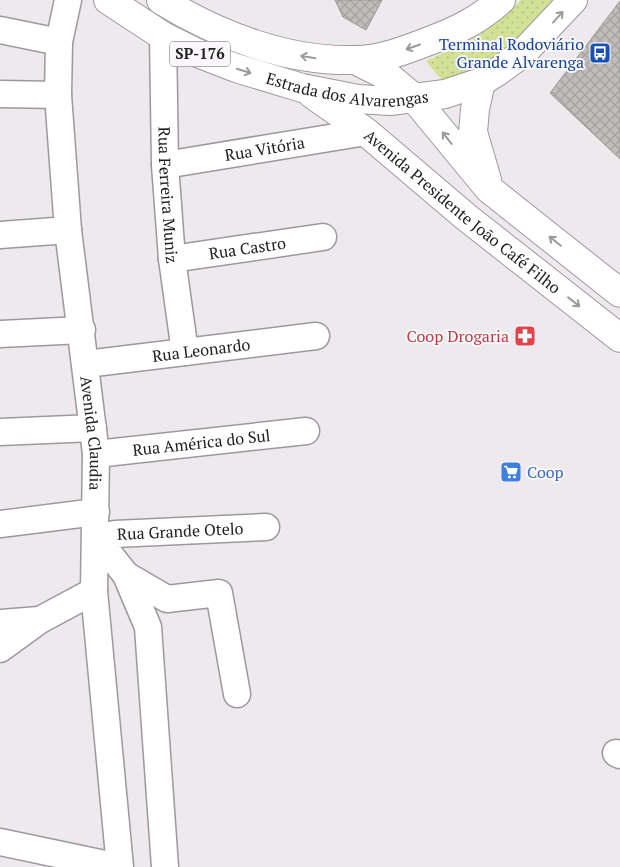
<svg xmlns="http://www.w3.org/2000/svg" width="620" height="867" font-family="'PT Serif',serif">
<defs>
<pattern id="grass-dots" width="8" height="8" patternUnits="userSpaceOnUse" patternTransform="scale(1.25)"><rect width="8" height="8" fill="#d2e195"/><path d="M2 2h.1M6 6h.1" fill="none" stroke="#b4c180" stroke-width="1.8" stroke-linecap="round"/></pattern>
<pattern id="building-cross-hatch" width="8" height="8" patternUnits="userSpaceOnUse" patternTransform="scale(1.25)"><rect width="8" height="8" fill="#c0bcba"/><path d="M0 0l8 8M0 8l8-8" fill="none" stroke="#a5a1a0"/></pattern>
</defs>
<rect width="100%" height="100%" fill="#ede9ed"/>
<!-- grass -->
<path fill="url(#grass-dots)" d="M 521,0 L 557,0 L 501,60 L 445,84 L 426,61 L 474,39 L 508,13 Z"/>
<!-- building -->
<path fill="url(#building-cross-hatch)" stroke="#9c9896" d="M 335,0 L 382,0 L 366,30 L 343,17 Z
M 620,1 L 620,159 L 550,93 Z"/>
<g fill="none" stroke-linecap="round" stroke-linejoin="round">
<!-- minor casing -->
<g stroke="#9c999c" stroke-width="29">
<g id="minor">
<path id="s1" d="M 68,0 L 59,42 L 58,95 L 68,230 L 96,454 L 94,591 L 120,867"/>
<path d="M 0,30 L 59,42"/>
<path id="s2" d="M 163,36 L 165,165 L 172,259 L 185,352"/>
<path d="M 0,94 L 58,95"/>
<path id="s3" d="M 165,165 L 366,132"/>
<path d="M 0,235 L 68,230"/>
<path id="s4" d="M 172,259 L 323,237"/>
<path d="M 0,334 L 82,330"/>
<path id="s5" d="M 86,364 L 316,336"/>
<path d="M 0,432 L 93,428"/>
<path id="s6" d="M 96,454 L 306,431"/>
<path d="M 0,524 L 96,512"/>
<path d="M 126,575 L 167,599 L 219,593 L 237,694"/>
<path d="M 0,623 L 39,620"/>
<path d="M 0,649 L 40,620 L 94,591"/>
<path d="M 616,753 L 620,755"/>
<path d="M 0,842 L 119,867"/>
<path id="s7" d="M 165,867 L 148,627 L 126,575 L 96,537 L 115,534 L 266,527"/>
</g>
</g>
<!-- primary casing -->
<g stroke="#9c999c" stroke-width="30">
<g id="primary">
<path id="s8" d="M 108,0 L 163,36 L 195,52 L 236,68 L 302,88 L 358,99 L 390,101 L 445,94 L 481,82 L 497,72 L 523,53 L 573,0"/>
<path d="M 161,0 C 218,35 287,62 355,60 C 380,60 406,50 429,41 C 456,31 479,20 501,0"/>
<path d="M 357,61 L 389,77 L 414,98 L 489,189 L 620,293"/>
<path d="M 481,82 L 475,109 L 473,132 L 487,180"/>
<path id="s9" d="M 312,94 L 366,132 L 466,217 L 620,338"/>
</g>
</g>
<!-- minor -->
<use href="#minor" stroke="#fff" stroke-width="26"/>
<!-- primary -->
<use href="#primary" stroke="#fff" stroke-width="28"/>
</g>
<!-- one-way arrows -->
<defs><path id="oneway-shaft" d="M-6 0H5M1.5-3L5.5 0L1.5 3" fill="none" stroke-width="1.6" stroke-linecap="round" stroke-linejoin="round" transform="scale(1.25)"/></defs>
<g stroke="#9c9b9c">
<use href="#oneway-shaft" transform="translate(558 17) rotate(-48)"/>
<use href="#oneway-shaft" transform="translate(413 47) rotate(161)"/>
<use href="#oneway-shaft" transform="translate(308 57) rotate(-171)"/>
<use href="#oneway-shaft" transform="translate(244 71) rotate(17)"/>
<use href="#oneway-shaft" transform="translate(447 138) rotate(-128)"/>
<use href="#oneway-shaft" transform="translate(555 241) rotate(-141)"/>
<use href="#oneway-shaft" transform="translate(574 302) rotate(38)"/>
</g>
<!-- icons -->
<defs>
<g id="bus-square" transform="scale(1.125)"><rect x="-9" y="-9" width="18" height="18" rx="4" fill="#1a4fb4" stroke="#faf7fa"/><path d="M-5-6H5V4H4V6H2V4H-2V6H-4V4H-5ZM-3.5-4V0h7V-4ZM-3.5 1.2v1.5H-2V1.2ZM2 1.2v1.5H3.5V1.2Z" fill="#fff"/></g>
<g id="pharmacy-square" transform="scale(1.125)"><rect x="-9" y="-9" width="18" height="18" rx="4" fill="#e0444e" stroke="#faf7fa"/><path d="M-2-6h4v4h4v4h-4v4h-4v-4h-4v-4h4Z" fill="#fff"/></g>
<g id="supermarket-square" transform="scale(1.125)"><rect x="-9" y="-9" width="18" height="18" rx="4" fill="#3f7fe0" stroke="#faf7fa"/><path d="M-6-5.5h2.5l.6 2H6L4.5 2H-2.5L-4.4-4H-6ZM-1.5 3.2a1.3 1.3 0 1 0 .1 0ZM3 3.2a1.3 1.3 0 1 0 .1 0Z" fill="#fff"/></g>
</defs>
<g fill-rule="evenodd">
<use href="#bus-square" x="600" y="53"/>
<use href="#pharmacy-square" x="525" y="336"/>
<use href="#supermarket-square" x="511" y="472"/>
</g>
<g text-anchor="middle" stroke-width="4" stroke-linejoin="round" paint-order="stroke">
<!-- shield labels -->
<rect fill="#faf7fa" stroke="#636163" stroke-width="1" x="170" y="41.5" width="60" height="25" rx="4"/>
<g font-size="15" font-weight="bold" fill="#222122">
<text x="200" y="59">SP-176</text>
</g>
<!-- transit labels -->
<g font-size="16" fill="#164399" stroke="#faf7fa" text-anchor="end">
<text x="584" y="50">Terminal Rodoviário<tspan x="584" dy="18">Grande Alvarenga</tspan></text>
</g>
<!-- street labels -->
<g font-size="16" fill="#222122" stroke="#faf7fa">
<text dy="6" stroke="none"><textPath href="#s8" startOffset="260">Estrada dos Alvarengas</textPath></text>
<text dy="6" stroke="none"><textPath href="#s3" startOffset="101">Rua Vitória</textPath></text>
<text dy="6" stroke="none"><textPath href="#s2" startOffset="159">Rua Ferreira Muniz</textPath></text>
<text dy="6" stroke="none"><textPath href="#s9" startOffset="191">Avenida Presidente João Café Filho</textPath></text>
<text dy="6" stroke="none"><textPath href="#s4" startOffset="76">Rua Castro</textPath></text>
<text dy="6" stroke="none"><textPath href="#s5" startOffset="116">Rua Leonardo</textPath></text>
<text dy="6" stroke="none"><textPath href="#s1" startOffset="436">Avenida Claudia</textPath></text>
<text dy="6" stroke="none"><textPath href="#s6" startOffset="106">Rua América do Sul</textPath></text>
<text dy="6" stroke="none"><textPath href="#s7" startOffset="430">Rua Grande Otelo</textPath></text>
</g>
<!-- health labels -->
<g font-size="16" fill="#be3a42" stroke="#faf7fa" text-anchor="end">
<text x="509" y="342">Coop Drogaria</text>
</g>
<!-- shop labels -->
<g font-size="16" fill="#366cbe" stroke="#faf7fa" text-anchor="start">
<text x="527" y="478">Coop</text>
</g>
</g>
</svg>
